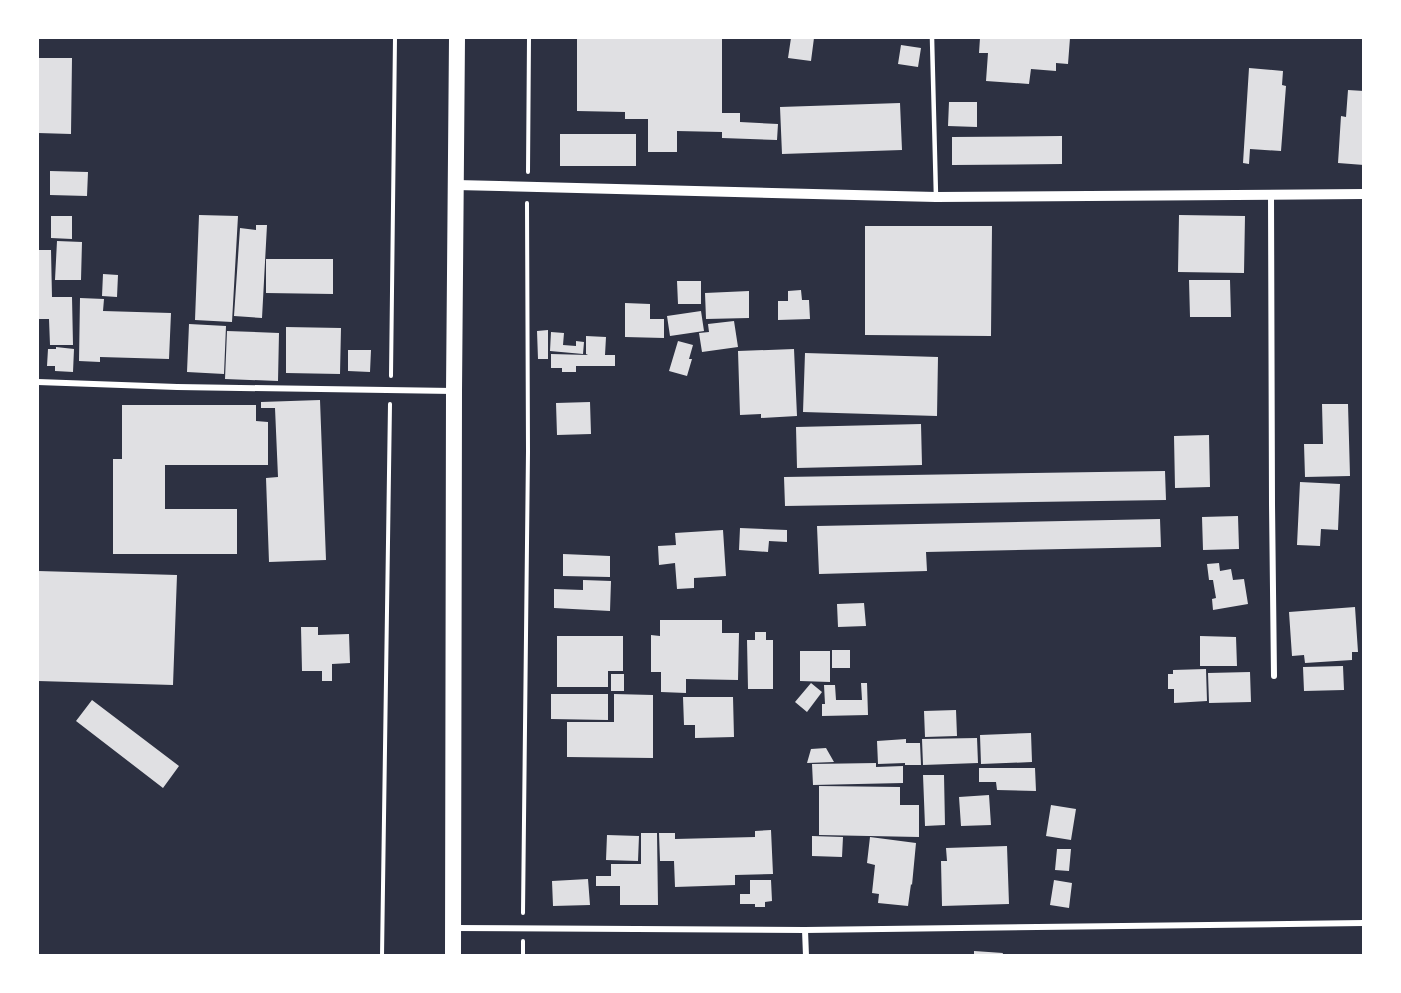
<svg xmlns="http://www.w3.org/2000/svg" width="1401" height="993" font-family="Manrope,sans-serif">
<rect width="100%" height="100%" fill="#2d3142"/>
<!-- building -->
<path fill="#e0e0e3" d="M 577,38 L 722,38 L 722,113 L 740,113 L 740,122 L 778,124 L 777,140 L 722,138 L 722,132 L 677,131 L 677,152 L 648,152 L 648,119 L 625,119 L 625,112 L 577,111 Z
M 791,38 L 814,38 L 811,61 L 788,58 Z
M 980,38 L 1070,38 L 1068,64 L 1056,63 L 1056,71 L 1031,69 L 1029,84 L 986,81 L 988,53 L 979,53 Z
M 901,45 L 921,48 L 918,67 L 898,64 Z
M 38,58 L 72,58 L 71,134 L 38,133 Z
M 1249,68 L 1283,71 L 1282,85 L 1286,86 L 1281,151 L 1250,149 L 1249,164 L 1243,163 Z
M 1348,90 L 1364,91 L 1364,165 L 1338,163 L 1341,116 L 1346,117 Z
M 949,102 L 977,102 L 977,127 L 948,126 Z
M 900,103 L 902,150 L 782,154 L 780,107 Z
M 560,134 L 636,134 L 636,166 L 560,166 Z
M 1062,136 L 1062,164 L 952,165 L 952,137 Z
M 50,171 L 88,172 L 87,196 L 50,195 Z
M 199,215 L 238,216 L 232,322 L 195,320 Z
M 1179,215 L 1245,216 L 1244,273 L 1178,272 Z
M 51,216 L 72,216 L 72,239 L 51,238 Z
M 256,225 L 267,225 L 262,318 L 234,316 L 240,228 L 256,230 Z
M 865,226 L 992,226 L 991,336 L 865,335 Z
M 57,241 L 82,242 L 81,280 L 55,280 Z
M 38,250 L 51,250 L 52,297 L 72,297 L 73,345 L 50,345 L 49,319 L 38,319 Z
M 266,259 L 333,259 L 333,294 L 266,293 Z
M 103,274 L 118,275 L 117,297 L 102,296 Z
M 1189,280 L 1230,280 L 1231,317 L 1190,317 Z
M 677,281 L 701,281 L 701,304 L 678,304 Z
M 801,290 L 802,300 L 809,300 L 810,319 L 778,320 L 778,301 L 788,301 L 788,291 Z
M 749,291 L 749,318 L 706,319 L 705,293 Z
M 80,298 L 104,299 L 103,311 L 171,313 L 169,359 L 100,357 L 100,362 L 79,361 Z
M 625,303 L 650,304 L 650,319 L 664,319 L 664,338 L 625,337 Z
M 701,311 L 704,331 L 670,336 L 667,316 Z
M 734,321 L 738,347 L 702,352 L 699,333 L 709,332 L 708,324 Z
M 189,324 L 226,326 L 224,374 L 187,372 Z
M 286,327 L 341,328 L 340,374 L 286,373 Z
M 548,330 L 548,359 L 538,359 L 537,331 Z
M 227,331 L 279,333 L 278,381 L 225,379 Z
M 551,332 L 564,333 L 563,345 L 576,346 L 576,341 L 584,342 L 583,354 L 550,351 Z
M 586,336 L 606,337 L 605,355 L 615,355 L 615,366 L 576,366 L 576,372 L 562,372 L 562,368 L 551,368 L 551,354 L 588,355 L 586,354 Z
M 678,341 L 693,345 L 689,359 L 692,359 L 687,376 L 669,371 Z
M 56,347 L 74,349 L 73,372 L 55,371 L 55,366 L 47,366 L 48,349 L 56,349 Z
M 794,349 L 797,416 L 761,418 L 761,414 L 740,415 L 738,351 Z
M 348,350 L 371,350 L 370,372 L 348,371 Z
M 805,353 L 938,357 L 937,416 L 803,412 Z
M 320,400 L 326,560 L 269,562 L 266,478 L 278,477 L 275,408 L 261,408 L 261,402 Z
M 590,402 L 591,434 L 557,435 L 556,403 Z
M 1322,404 L 1348,404 L 1350,476 L 1305,477 L 1304,444 L 1323,444 Z
M 122,405 L 256,405 L 256,421 L 268,422 L 268,465 L 165,465 L 165,509 L 237,509 L 237,554 L 113,554 L 113,459 L 122,459 Z
M 921,424 L 922,465 L 797,468 L 796,427 Z
M 1209,435 L 1210,487 L 1175,488 L 1174,436 Z
M 1165,471 L 1166,500 L 785,506 L 784,477 Z
M 1300,482 L 1340,484 L 1338,530 L 1321,529 L 1320,546 L 1297,545 Z
M 1238,516 L 1239,549 L 1203,550 L 1202,517 Z
M 1160,519 L 1161,547 L 926,552 L 927,571 L 819,574 L 817,526 Z
M 740,528 L 787,530 L 787,542 L 769,541 L 768,552 L 739,550 Z
M 723,530 L 726,576 L 694,578 L 694,588 L 677,589 L 675,563 L 659,565 L 658,546 L 676,545 L 675,533 Z
M 563,554 L 610,556 L 610,577 L 563,576 Z
M 1219,563 L 1220,571 L 1231,569 L 1233,580 L 1244,579 L 1248,604 L 1213,610 L 1212,599 L 1216,598 L 1213,580 L 1209,580 L 1207,564 Z
M 38,571 L 177,575 L 173,685 L 38,681 Z
M 583,580 L 611,581 L 610,611 L 554,608 L 554,589 L 583,590 Z
M 864,603 L 866,626 L 838,627 L 837,604 Z
M 1355,607 L 1358,652 L 1352,652 L 1352,660 L 1305,663 L 1304,655 L 1292,656 L 1289,612 Z
M 660,620 L 722,620 L 722,633 L 739,633 L 738,680 L 686,679 L 686,693 L 661,692 L 661,672 L 651,672 L 651,635 L 660,636 Z
M 301,627 L 318,627 L 318,635 L 349,634 L 350,663 L 332,664 L 332,681 L 322,681 L 322,671 L 302,671 Z
M 755,632 L 766,632 L 766,640 L 773,640 L 773,689 L 748,689 L 747,640 L 755,640 Z
M 557,636 L 623,636 L 623,671 L 608,671 L 608,687 L 557,687 Z
M 1200,636 L 1236,637 L 1237,666 L 1200,666 Z
M 832,650 L 850,650 L 850,668 L 832,668 Z
M 800,651 L 830,651 L 830,682 L 800,681 Z
M 1343,666 L 1344,690 L 1304,691 L 1303,667 Z
M 1206,669 L 1207,701 L 1174,703 L 1174,689 L 1168,689 L 1168,674 L 1173,674 L 1173,670 Z
M 1250,672 L 1251,702 L 1209,703 L 1208,673 Z
M 611,674 L 624,674 L 624,691 L 611,691 Z
M 811,683 L 822,692 L 807,712 L 795,702 Z
M 861,683 L 867,683 L 868,715 L 822,716 L 822,704 L 825,704 L 824,685 L 835,685 L 836,700 L 862,700 Z
M 551,694 L 608,694 L 608,720 L 551,719 Z
M 614,694 L 653,695 L 653,758 L 567,757 L 567,722 L 614,722 Z
M 683,697 L 733,697 L 734,737 L 695,738 L 695,725 L 684,725 Z
M 92,700 L 179,766 L 163,788 L 76,721 Z
M 956,710 L 957,736 L 925,737 L 924,711 Z
M 1031,733 L 1032,762 L 981,764 L 980,735 Z
M 977,738 L 978,763 L 923,765 L 922,739 Z
M 906,739 L 906,743 L 920,743 L 921,765 L 905,765 L 905,763 L 878,764 L 877,741 Z
M 826,748 L 834,762 L 807,763 L 811,749 Z
M 876,763 L 876,767 L 903,766 L 903,783 L 813,785 L 812,764 Z
M 979,768 L 1035,768 L 1036,791 L 997,790 L 996,782 L 979,782 Z
M 923,775 L 944,775 L 945,825 L 925,826 Z
M 819,786 L 900,787 L 900,805 L 919,805 L 919,837 L 819,835 Z
M 989,795 L 991,825 L 961,826 L 959,797 Z
M 1051,805 L 1076,809 L 1071,840 L 1046,836 Z
M 771,830 L 773,874 L 735,875 L 735,885 L 675,887 L 674,861 L 660,861 L 659,833 L 675,833 L 675,839 L 755,837 L 755,831 Z
M 641,833 L 657,833 L 658,905 L 620,905 L 620,886 L 596,886 L 596,876 L 611,876 L 611,864 L 641,864 Z
M 607,835 L 639,836 L 638,861 L 606,860 Z
M 812,836 L 843,837 L 842,857 L 812,856 Z
M 870,837 L 916,843 L 912,885 L 911,884 L 908,906 L 878,903 L 879,894 L 872,893 L 875,865 L 867,863 Z
M 1007,846 L 1009,904 L 942,906 L 941,861 L 947,861 L 946,848 Z
M 1057,849 L 1071,849 L 1069,871 L 1055,870 Z
M 588,879 L 590,905 L 553,906 L 552,881 Z
M 750,880 L 771,880 L 772,901 L 765,902 L 765,907 L 755,907 L 755,904 L 740,904 L 740,894 L 750,894 Z
M 1054,880 L 1072,883 L 1069,908 L 1050,905 Z
M 974,951 L 1003,953 L 1002,956 L 974,956 Z"/>
<g fill="none" stroke-linecap="round" stroke-linejoin="round">
<!-- path -->
<path stroke="#fff" stroke-width="4" d="M 528,172 L 529,38
M 391,376 L 395,38
M 523,913 L 528,451 L 527,203
M 382,956 L 390,404
M 523,956 L 523,941"/>
<!-- service -->
<path stroke="#fff" stroke-width="4.5" d="M 932,38 L 936,197"/>
<!-- minor -->
<path stroke="#fff" stroke-width="6" d="M 1271,195 L 1272,504 L 1274,676
M 38,382 L 177,387 L 453,391
M 455,928 L 805,930 L 1364,923
M 805,930 L 806,956"/>
<!-- tertiary -->
<path stroke="#fff" stroke-width="10" d="M 456,185 L 936,197 L 1364,194"/>
<!-- trunk -->
<path stroke="#fff" stroke-width="16" d="M 453,956 L 454,391 L 457,38"/>
</g>
<!-- border -->
<rect width="1401" height="993" fill="none" stroke="#ffffff" stroke-width="78"/>
</svg>
